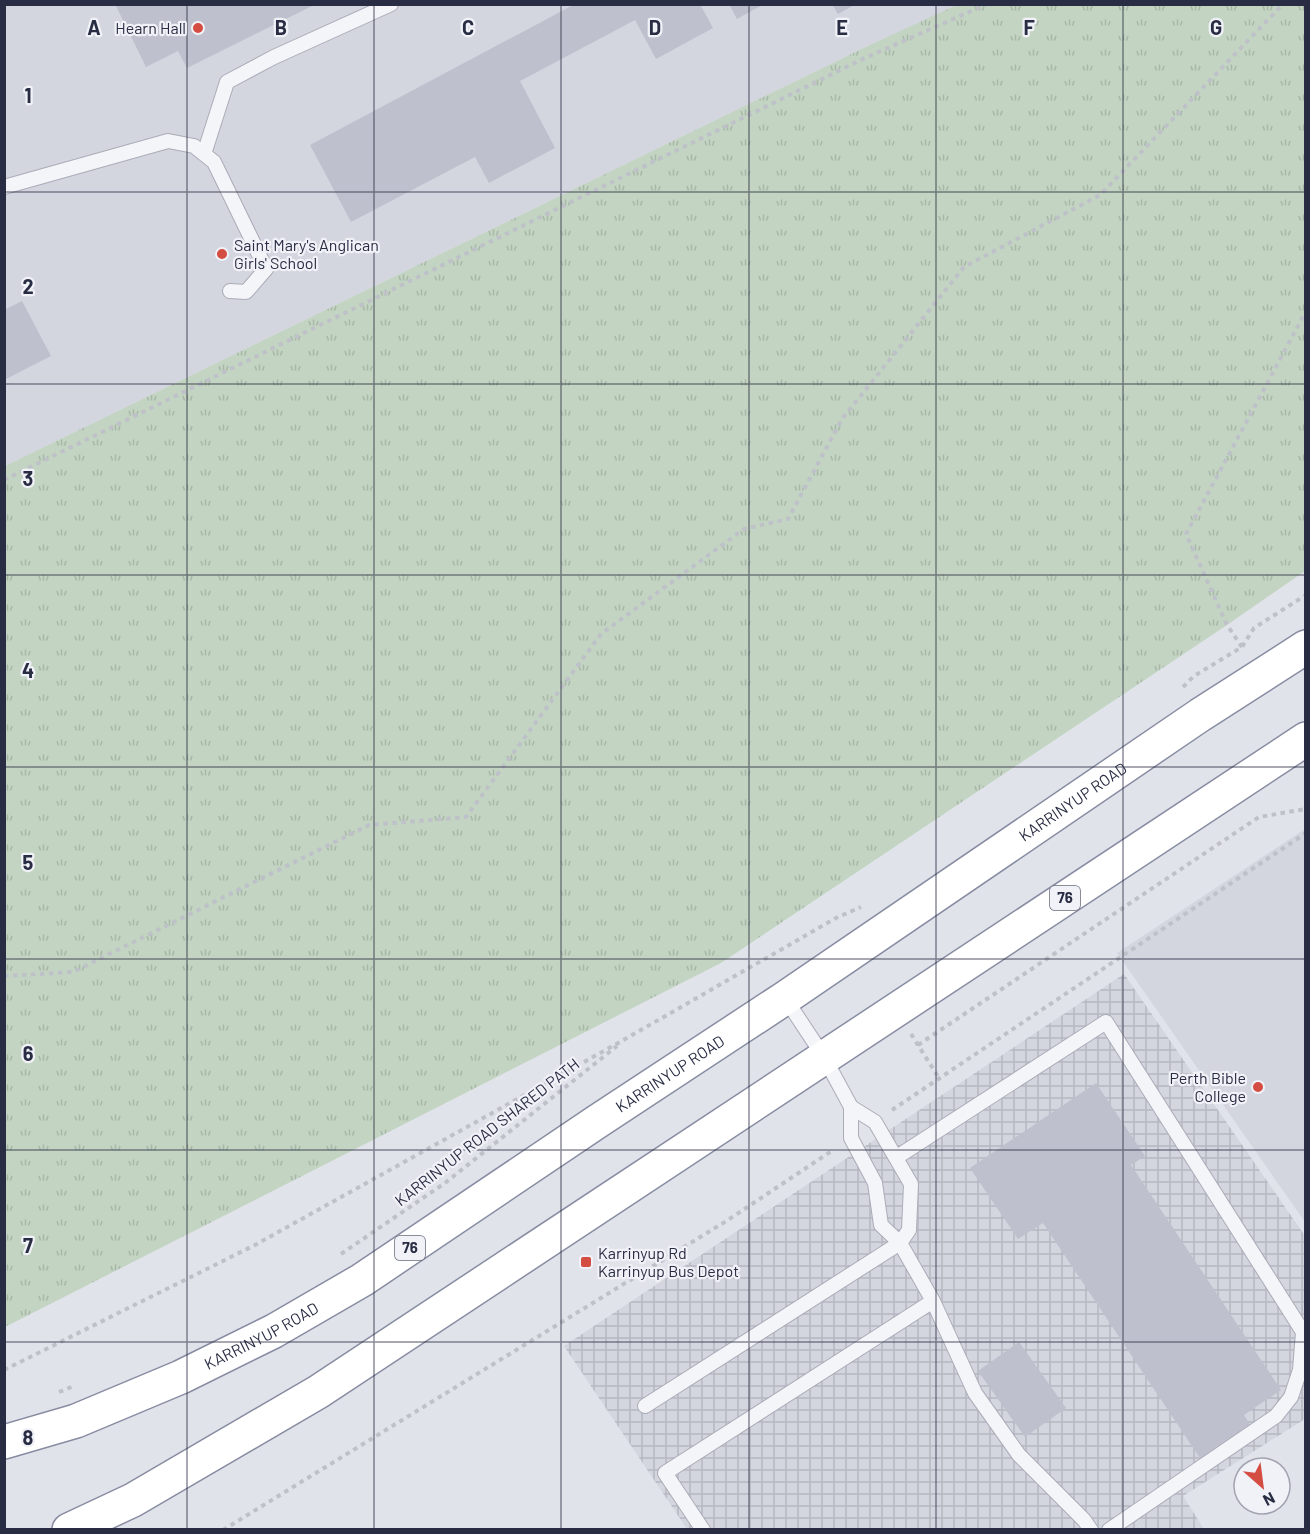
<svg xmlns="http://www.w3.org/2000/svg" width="1310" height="1534" font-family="Barlow,sans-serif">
<defs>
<pattern id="industrial-grid" width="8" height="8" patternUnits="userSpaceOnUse" patternTransform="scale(1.5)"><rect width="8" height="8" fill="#d3d5df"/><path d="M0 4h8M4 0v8" fill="none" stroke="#b5b7c1"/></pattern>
<pattern id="grass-tufts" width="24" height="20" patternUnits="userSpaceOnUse" patternTransform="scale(1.5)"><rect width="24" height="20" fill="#c3d5c2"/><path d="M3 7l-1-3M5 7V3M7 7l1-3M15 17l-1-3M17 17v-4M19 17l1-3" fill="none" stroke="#a8b7a8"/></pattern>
</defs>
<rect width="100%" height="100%" fill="#e1e3ea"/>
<!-- built -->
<path fill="#d3d5df" d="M 5,5 L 959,5 L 876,42 L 5,466 Z
M 1305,829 L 1305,1222 L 1117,953 Z"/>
<!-- industrial -->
<path fill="url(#industrial-grid)" d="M 1124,974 L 1305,1236 L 1305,1419 L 1183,1496 L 1204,1529 L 687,1529 L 564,1346 Z"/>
<!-- grass -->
<path fill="url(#grass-tufts)" d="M 959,4 L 1305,5 L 1305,571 L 1227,625 L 721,963 L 5,1327 L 5,466 L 876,42 Z"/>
<!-- building -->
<path fill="#bec1cd" d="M 115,4 L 316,4 L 187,68 L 178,51 L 146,67 Z
M 575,4 L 700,4 L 713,28 L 656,59 L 635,20 L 520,81 L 555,148 L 489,183 L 475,157 L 351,222 L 310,145 Z
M 729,4 L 764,4 L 737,19 Z
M 832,4 L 856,4 L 838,14 Z
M 22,301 L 51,356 L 4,380 L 4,310 Z
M 1096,1083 L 1145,1156 L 1131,1165 L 1281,1390 L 1244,1415 L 1252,1428 L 1202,1461 L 1043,1223 L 1018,1239 L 970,1168 Z
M 1019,1342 L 1066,1408 L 1025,1437 L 978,1371 Z"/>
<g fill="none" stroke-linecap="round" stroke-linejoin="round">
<!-- lane casing -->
<g stroke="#aaacb8" stroke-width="16">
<path id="lane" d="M 204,154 L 227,82 L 274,57 L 391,4
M 4,187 L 168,141 L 194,146 L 214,162 L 266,269 L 246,292 L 230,291
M 785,998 L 824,1057 L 851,1107 L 851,1138 L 875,1183 L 881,1225 L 900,1243 L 933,1301 L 975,1393 L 1019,1455 L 1084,1520 L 1091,1530
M 897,1157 L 1106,1022 L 1303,1332 L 1300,1370 L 1291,1397 L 1276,1416 L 1109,1530
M 645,1406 L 900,1243 L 909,1230 L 911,1184 L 875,1122 L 851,1107
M 703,1530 L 665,1473 L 933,1301"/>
</g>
<!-- highway casing -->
<g stroke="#888ca2" stroke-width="36">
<g id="highway">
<path id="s1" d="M 4,1442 L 76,1421 L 181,1377 L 274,1331 L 362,1280 L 598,1121 L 785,998 L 1200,715 L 1306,647"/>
<path d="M 69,1530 L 133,1500 L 318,1392 L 1306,739"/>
</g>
</g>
<!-- path -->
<path stroke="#bfc1c9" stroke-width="4" stroke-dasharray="4.5 4.5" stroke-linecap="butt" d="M 4,480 L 865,58 L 987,4
M 1242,647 L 1227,625 L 1186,534 L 1306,311
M 1183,687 L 1194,676 L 1242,647 L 1254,628 L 1306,595
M 4,976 L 73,972 L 369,825 L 466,817 L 601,634 L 744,529 L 788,519 L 842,419 L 964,267 L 1100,195 L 1283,4
M 911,1034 L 939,1078
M 918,1045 L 1259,817 L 1306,809
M 892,1110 L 1306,833
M 341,1254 L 445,1183 L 617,1046
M 4,1370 L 255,1245 L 627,1038 L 836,918 L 861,907
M 59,1392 L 74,1386
M 223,1530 L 728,1220 L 833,1150"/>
<!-- lane -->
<use href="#lane" stroke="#f4f5f8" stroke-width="14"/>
<!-- highway -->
<use href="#highway" stroke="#fff" stroke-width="33"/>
</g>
<!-- grid -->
<path fill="none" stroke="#292d43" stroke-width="1.5" stroke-opacity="0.55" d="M 187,4 L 187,1530M 374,4 L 374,1530M 561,4 L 561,1530M 749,4 L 749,1530M 936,4 L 936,1530M 1123,4 L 1123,1530M 4,192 L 1306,192M 4,384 L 1306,384M 4,575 L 1306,575M 4,767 L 1306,767M 4,959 L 1306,959M 4,1150 L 1306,1150M 4,1342 L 1306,1342"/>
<!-- markers -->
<g fill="#d34d43" stroke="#f1f2f8" stroke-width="2">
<circle cx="198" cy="28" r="6"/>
<circle cx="222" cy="254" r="6"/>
<circle cx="1258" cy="1087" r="6"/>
<rect x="580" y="1256" width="12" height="12" rx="3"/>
</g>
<g text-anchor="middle" stroke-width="4.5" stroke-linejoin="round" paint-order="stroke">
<!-- shield labels -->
<g fill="#f1f2f8" stroke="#656879" stroke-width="1.5">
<rect x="1050" y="886" width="30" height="24" rx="4.5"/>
<rect x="395" y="1236" width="30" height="24" rx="4.5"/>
</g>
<g font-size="15" font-weight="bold" fill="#292d43">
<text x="1065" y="903">76</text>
<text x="410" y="1253">76</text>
</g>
<!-- poi labels -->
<g font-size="16" fill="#292d43" stroke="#f1f2f8" text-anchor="end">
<text x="186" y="34">Hearn Hall</text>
<text x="234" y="251" text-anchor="start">Saint Mary's Anglican<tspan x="234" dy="18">Girls' School</tspan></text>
<text x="1246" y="1084">Perth Bible<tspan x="1246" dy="18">College</tspan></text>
<text x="598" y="1259" text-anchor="start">Karrinyup Rd<tspan x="598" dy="18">Karrinyup Bus Depot</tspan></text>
</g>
<!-- street labels -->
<g font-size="16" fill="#292d43" stroke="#f1f2f8">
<text dy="6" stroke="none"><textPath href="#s1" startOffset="1251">KARRINYUP ROAD</textPath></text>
<text dy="6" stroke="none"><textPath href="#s1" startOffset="765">KARRINYUP ROAD</textPath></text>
<text transform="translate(487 1132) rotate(-38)" y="6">KARRINYUP ROAD SHARED PATH</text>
<text dy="6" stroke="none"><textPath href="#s1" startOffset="279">KARRINYUP ROAD</textPath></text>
</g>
</g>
<g font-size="20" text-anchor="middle" font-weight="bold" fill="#292d43" stroke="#f1f2f8" stroke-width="4.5" stroke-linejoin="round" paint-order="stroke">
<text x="94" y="35">A</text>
<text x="281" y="35">B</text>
<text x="468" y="35">C</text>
<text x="655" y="35">D</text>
<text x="842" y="35">E</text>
<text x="1029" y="35">F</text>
<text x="1216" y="35">G</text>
<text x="28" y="103">1</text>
<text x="28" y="294">2</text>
<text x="28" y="486">3</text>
<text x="28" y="678">4</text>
<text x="28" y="870">5</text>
<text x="28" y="1061">6</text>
<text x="28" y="1253">7</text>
<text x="28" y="1445">8</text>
</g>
<!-- border -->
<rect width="1310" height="1534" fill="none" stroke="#292d43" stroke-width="12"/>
<!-- north arrow -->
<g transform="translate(1262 1486) rotate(152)"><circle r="28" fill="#f1f2f8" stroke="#a1a3b0" stroke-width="1.5"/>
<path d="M0-4.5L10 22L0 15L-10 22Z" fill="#d34d43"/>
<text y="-9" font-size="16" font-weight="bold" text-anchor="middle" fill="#292d43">N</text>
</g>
</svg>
